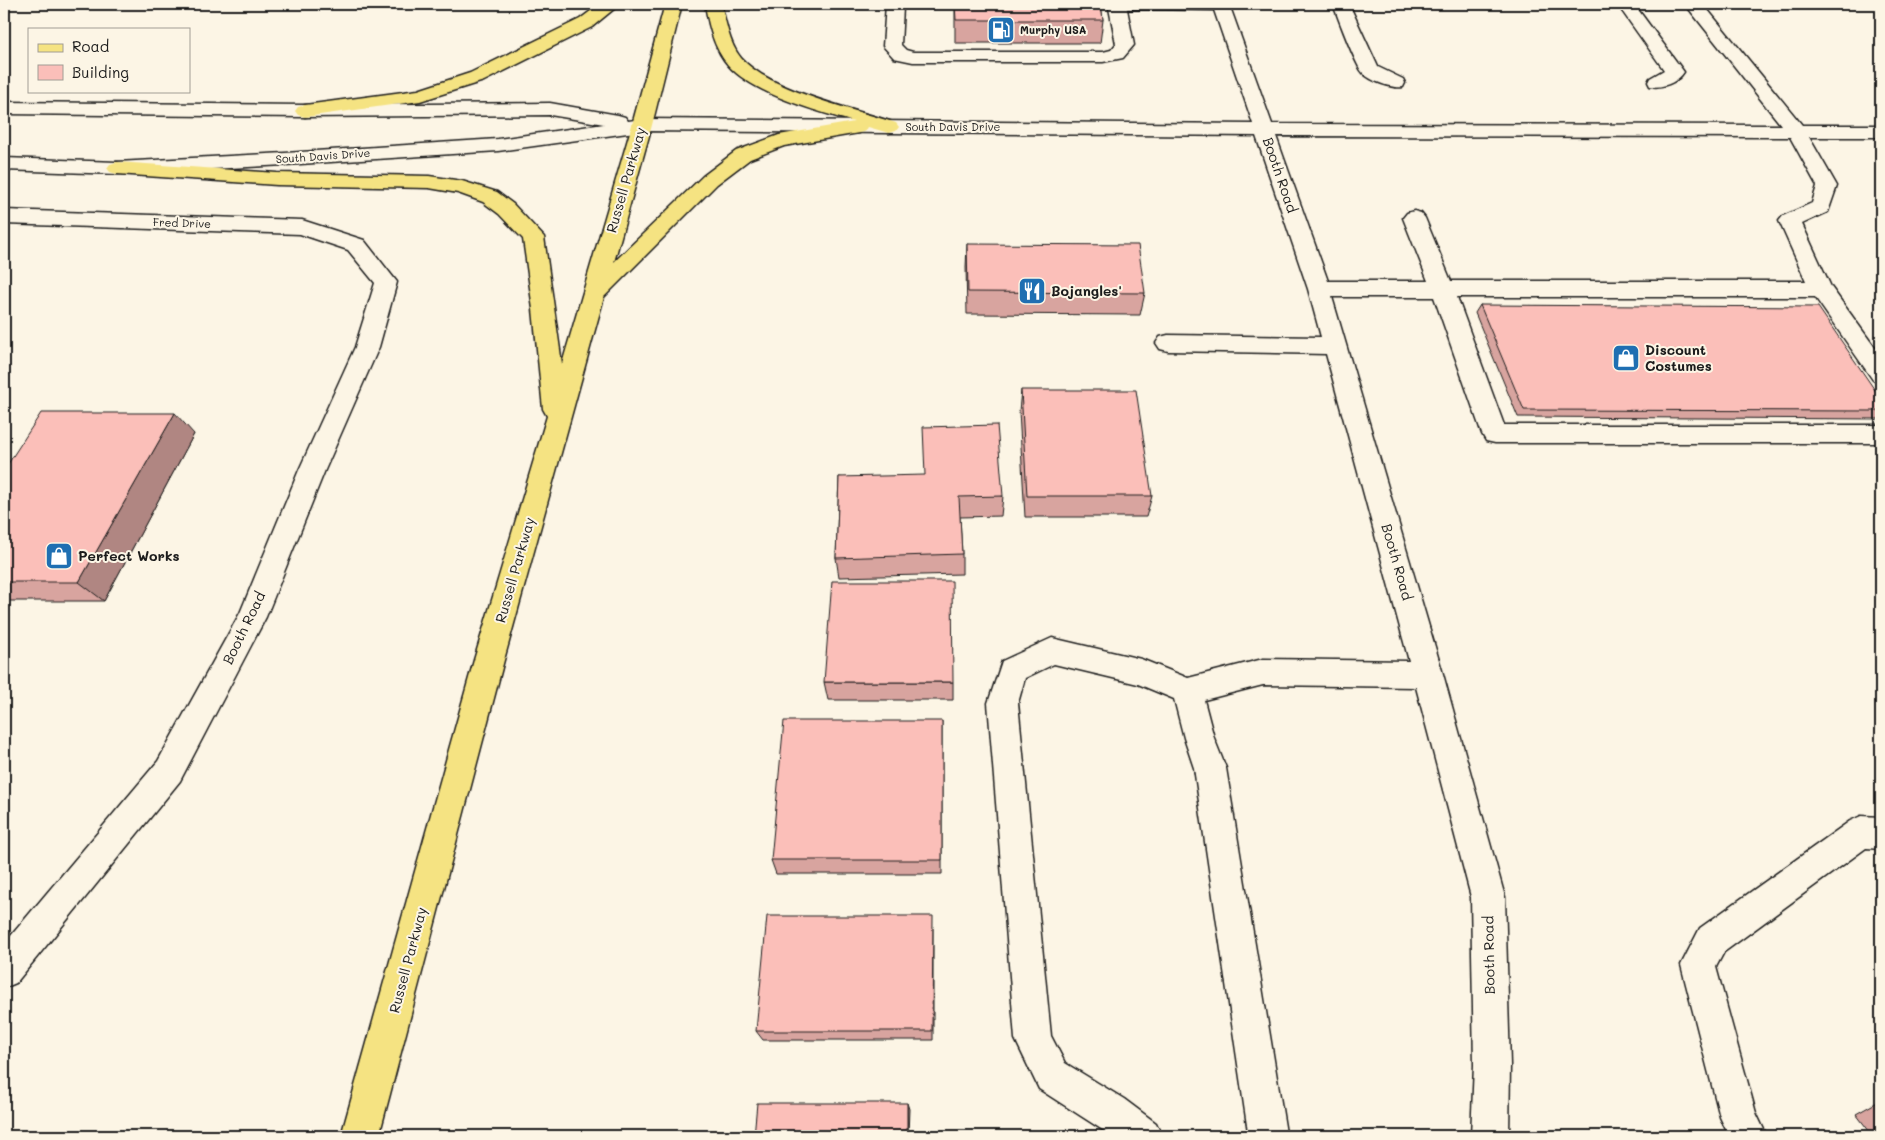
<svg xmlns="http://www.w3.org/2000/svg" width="1885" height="1140" font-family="Mali,sans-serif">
<rect width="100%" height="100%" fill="#fcf5e5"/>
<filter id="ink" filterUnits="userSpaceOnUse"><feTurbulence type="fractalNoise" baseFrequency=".02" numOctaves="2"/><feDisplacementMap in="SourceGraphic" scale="10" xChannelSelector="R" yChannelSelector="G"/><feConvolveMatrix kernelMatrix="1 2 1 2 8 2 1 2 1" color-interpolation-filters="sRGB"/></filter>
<g filter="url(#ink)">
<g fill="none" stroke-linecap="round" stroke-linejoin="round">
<!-- minor casing -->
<g stroke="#1c1c1c" stroke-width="3">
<path id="minor" d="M 886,4 L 905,4 L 903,7 L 901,45 L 906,50 L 913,52 L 1103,52 L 1111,50 L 1116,44 L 1109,8 L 1107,4 L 1229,4 L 1272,124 L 1781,125 L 1685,4 L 1703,4 L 1802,125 L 1881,125 L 1881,137 L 1809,137 L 1837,186 L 1828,212 L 1802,224 L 1831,287 L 1881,356 L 1881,383 L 1873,380 L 1815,297 L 1457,297 L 1504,425 L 1881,425 L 1881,443 L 1495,443 L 1486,441 L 1482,434 L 1434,297 L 1332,297 L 1443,674 L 1505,897 L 1510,1065 L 1509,1136 L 1471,1136 L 1474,1065 L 1471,897 L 1416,687 L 1263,685 L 1204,700 L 1214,738 L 1226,768 L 1286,1133 L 1285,1136 L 1246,1136 L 1248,1132 L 1194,768 L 1184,738 L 1174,699 L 1138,684 L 1054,664 L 1025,678 L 1018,703 L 1051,1036 L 1065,1063 L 1124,1099 L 1156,1123 L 1162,1136 L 1112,1136 L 1039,1089 L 1015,1039 L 988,703 L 1002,661 L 1052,638 L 1141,659 L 1188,678 L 1263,659 L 1409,661 L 1326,354 L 1168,351 L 1160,349 L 1156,343 L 1160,337 L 1168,335 L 1321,337 L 1308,289 L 1256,136 L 642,131 L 498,151 L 285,165 L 117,174 L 4,170 L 4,158 L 117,162 L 285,153 L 498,139 L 604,124 L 550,115 L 305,117 L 4,114 L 4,102 L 305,105 L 550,103 L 618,115 L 625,117 L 628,121 L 642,119 L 1253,124 L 1214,10 L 1127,9 L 1134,45 L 1123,58 L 1103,62 L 913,62 L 894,58 L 883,46 ZM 1276,136 L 1790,137 L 1817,186 L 1812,203 L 1783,216 L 1779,221 L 1806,281 L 1451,281 L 1425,218 L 1421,213 L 1414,211 L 1407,213 L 1403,218 L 1428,281 L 1328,281 Z
M 1333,4 L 1349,4 L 1378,67 L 1403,79 L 1405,83 L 1403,87 C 1393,89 1370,81 1363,73 C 1356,66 1337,15 1333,4 Z
M 1617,4 L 1634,4 L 1684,72 C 1678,82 1662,89 1650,86 L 1648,82 L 1650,78 L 1664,70 Z
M 4,210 L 302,220 L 364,240 L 397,282 L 379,347 L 325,470 L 266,617 L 180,781 L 16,983 L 4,988 L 4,944 L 158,761 L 240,613 L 299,470 L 355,347 L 375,283 L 348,250 L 300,234 L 4,224 Z
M 1861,816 L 1881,817 L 1881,849 L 1866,848 L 1724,952 L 1716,967 L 1756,1113 L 1767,1136 L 1729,1136 L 1720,1117 L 1681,965 L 1700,928 L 1850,821 Z"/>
</g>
<!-- major casing -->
<g stroke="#1c1c1c" stroke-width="3">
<path id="major" d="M 600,4 L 620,4 L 592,27 L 484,81 L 420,101 L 305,117 L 298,115 L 295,111 L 298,107 L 305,105 L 418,90 L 470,73 L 580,19 Z
M 665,4 L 682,4 L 652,125 L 614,262 L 703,176 L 736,151 L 779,135 L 854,122 C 817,111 753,94 728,65 C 714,49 708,24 705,4 L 721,4 C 726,21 729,44 741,58 C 770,91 854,109 896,123 L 899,127 L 896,131 L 889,133 L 868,127 L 866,131 L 859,133 L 784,146 L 750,159 L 717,184 L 604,297 L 504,660 L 379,1136 L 341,1136 L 474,660 L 547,416 L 543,409 L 533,309 L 523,239 L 499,214 L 483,202 L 458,193 L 429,188 L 277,185 L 117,174 L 110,172 L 107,168 L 110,164 L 117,162 L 277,173 L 429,176 L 462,181 L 497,192 L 513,204 L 544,237 L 562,364 L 632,125 Z"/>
</g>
<!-- minor -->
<use href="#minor" fill="#fcf5e5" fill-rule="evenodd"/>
<!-- major -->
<use href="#major" fill="#f5e382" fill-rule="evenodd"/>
</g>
<!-- wall -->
<path fill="#d8a49f" stroke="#1c1c1c" d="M 955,4 L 1101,4 L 1103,20 L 1100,43 L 955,43 Z
M 967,244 L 1145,293 L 1140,315 L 967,314 L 966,267 Z
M 1480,305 L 1881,399 L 1881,419 L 1518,417 L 1475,313 Z
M 1021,390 L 1152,496 L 1146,517 L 1025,517 L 1019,411 Z
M 194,434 L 104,601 L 4,601 L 4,470 Z
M 839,477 L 1003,496 L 1001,516 L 960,517 L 962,554 L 962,574 L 839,577 L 836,558 Z
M 824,682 L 953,682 L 953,700 L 828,700 Z
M 942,721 L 942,874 L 776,874 L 771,860 Z
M 933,928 L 933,1040 L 763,1040 L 756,1031 Z
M 1881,1100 L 1881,1136 L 1873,1136 L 1856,1114 Z"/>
<!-- shaded-wall -->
<path fill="#b08682" stroke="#1c1c1c" d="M 175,413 L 194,434 L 104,601 L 79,582 Z
M 907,1103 L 909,1109 L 908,1136 L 907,1136 Z"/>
<!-- building -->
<path fill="#fbbfb9" stroke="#1c1c1c" d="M 955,4 L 1101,4 L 1103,20 L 956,20 Z
M 967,244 L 1138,245 L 1145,293 L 968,292 Z
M 1480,305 L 1818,307 L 1881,399 L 1881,411 L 1524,410 Z
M 1021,390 L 1136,390 L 1152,496 L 1027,496 Z
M 41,413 L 175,413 L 79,582 L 4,582 L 4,470 Z
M 997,425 L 1003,496 L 959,497 L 962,554 L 836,558 L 839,477 L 925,475 L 923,427 Z
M 832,581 L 952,581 L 953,682 L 824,682 Z
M 784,721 L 942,721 L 942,860 L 771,860 Z
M 767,916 L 933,916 L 932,1031 L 756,1031 Z
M 757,1103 L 907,1103 L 907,1136 L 754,1136 Z"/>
</g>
<!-- icons -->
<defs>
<g id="fuel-square" transform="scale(1.4375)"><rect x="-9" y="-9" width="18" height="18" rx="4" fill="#1f6fb2" stroke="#fcf5e5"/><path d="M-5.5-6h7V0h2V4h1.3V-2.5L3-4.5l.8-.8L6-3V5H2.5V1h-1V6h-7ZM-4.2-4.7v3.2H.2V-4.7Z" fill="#fff"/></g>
<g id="restaurant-square" transform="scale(1.4375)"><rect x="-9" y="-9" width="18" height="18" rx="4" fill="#1f6fb2" stroke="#fcf5e5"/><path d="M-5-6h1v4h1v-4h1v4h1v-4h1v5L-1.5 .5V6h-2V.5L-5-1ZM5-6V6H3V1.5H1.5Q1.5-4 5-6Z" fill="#fff"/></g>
<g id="shop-square" transform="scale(1.4375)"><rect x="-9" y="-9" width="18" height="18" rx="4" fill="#1f6fb2" stroke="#fcf5e5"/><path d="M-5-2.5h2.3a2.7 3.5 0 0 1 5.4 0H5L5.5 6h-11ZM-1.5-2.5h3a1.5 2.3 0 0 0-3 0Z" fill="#fff"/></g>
</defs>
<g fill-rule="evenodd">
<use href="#fuel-square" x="1001" y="30"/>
<use href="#restaurant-square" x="1032" y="291"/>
<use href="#shop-square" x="1626" y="358"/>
<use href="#shop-square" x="59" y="556"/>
</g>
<g text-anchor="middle" stroke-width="4" stroke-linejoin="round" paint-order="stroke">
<!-- far-poi labels -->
<g font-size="11" font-weight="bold" fill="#1c1c1c" stroke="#fcf5e5" text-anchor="start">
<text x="1020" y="34">Murphy USA</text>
</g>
<!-- far-street labels -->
<g font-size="11" fill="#1c1c1c" stroke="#fcf5e5">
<text x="953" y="131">South Davis Drive</text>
<text transform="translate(323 156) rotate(-4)" y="4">South Davis Drive</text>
<text transform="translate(182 223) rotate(2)" y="4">Fred Drive</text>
</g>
<!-- street labels -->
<g font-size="14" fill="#1c1c1c" stroke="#fcf5e5">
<text transform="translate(1280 175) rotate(71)" y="5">Booth Road</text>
<text transform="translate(626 180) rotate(-74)" y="5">Russell Parkway</text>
<text transform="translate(1397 562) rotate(74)" y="5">Booth Road</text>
<text transform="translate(515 570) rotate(-74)" y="5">Russell Parkway</text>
<text transform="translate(244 628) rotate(-64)" y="5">Booth Road</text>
<text transform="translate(1489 955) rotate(-91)" y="5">Booth Road</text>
<text transform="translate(408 960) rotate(-75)" y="5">Russell Parkway</text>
</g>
<!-- poi labels -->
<g font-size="14" font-weight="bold" fill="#1c1c1c" stroke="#fcf5e5" text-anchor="start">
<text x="1051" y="296">Bojangles'</text>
<text x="1645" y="355">Discount<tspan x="1645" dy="16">Costumes</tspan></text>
<text x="78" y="561">Perfect Works</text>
</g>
</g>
<!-- margin -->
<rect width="1885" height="1140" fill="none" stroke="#fcf5e5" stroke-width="20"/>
<rect x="10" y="10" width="1865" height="1120" fill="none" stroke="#1c1c1c" stroke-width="2" filter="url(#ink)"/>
<!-- legend -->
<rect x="28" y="28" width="162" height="65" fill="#fcf5e5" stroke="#a29e95"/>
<rect x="38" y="44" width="25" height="8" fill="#f5e382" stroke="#a29e95"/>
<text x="72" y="52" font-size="15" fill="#1c1c1c">Road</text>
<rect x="38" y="65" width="25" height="15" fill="#fbbfb9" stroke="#a29e95"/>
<text x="72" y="78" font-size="15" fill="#1c1c1c">Building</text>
</svg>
